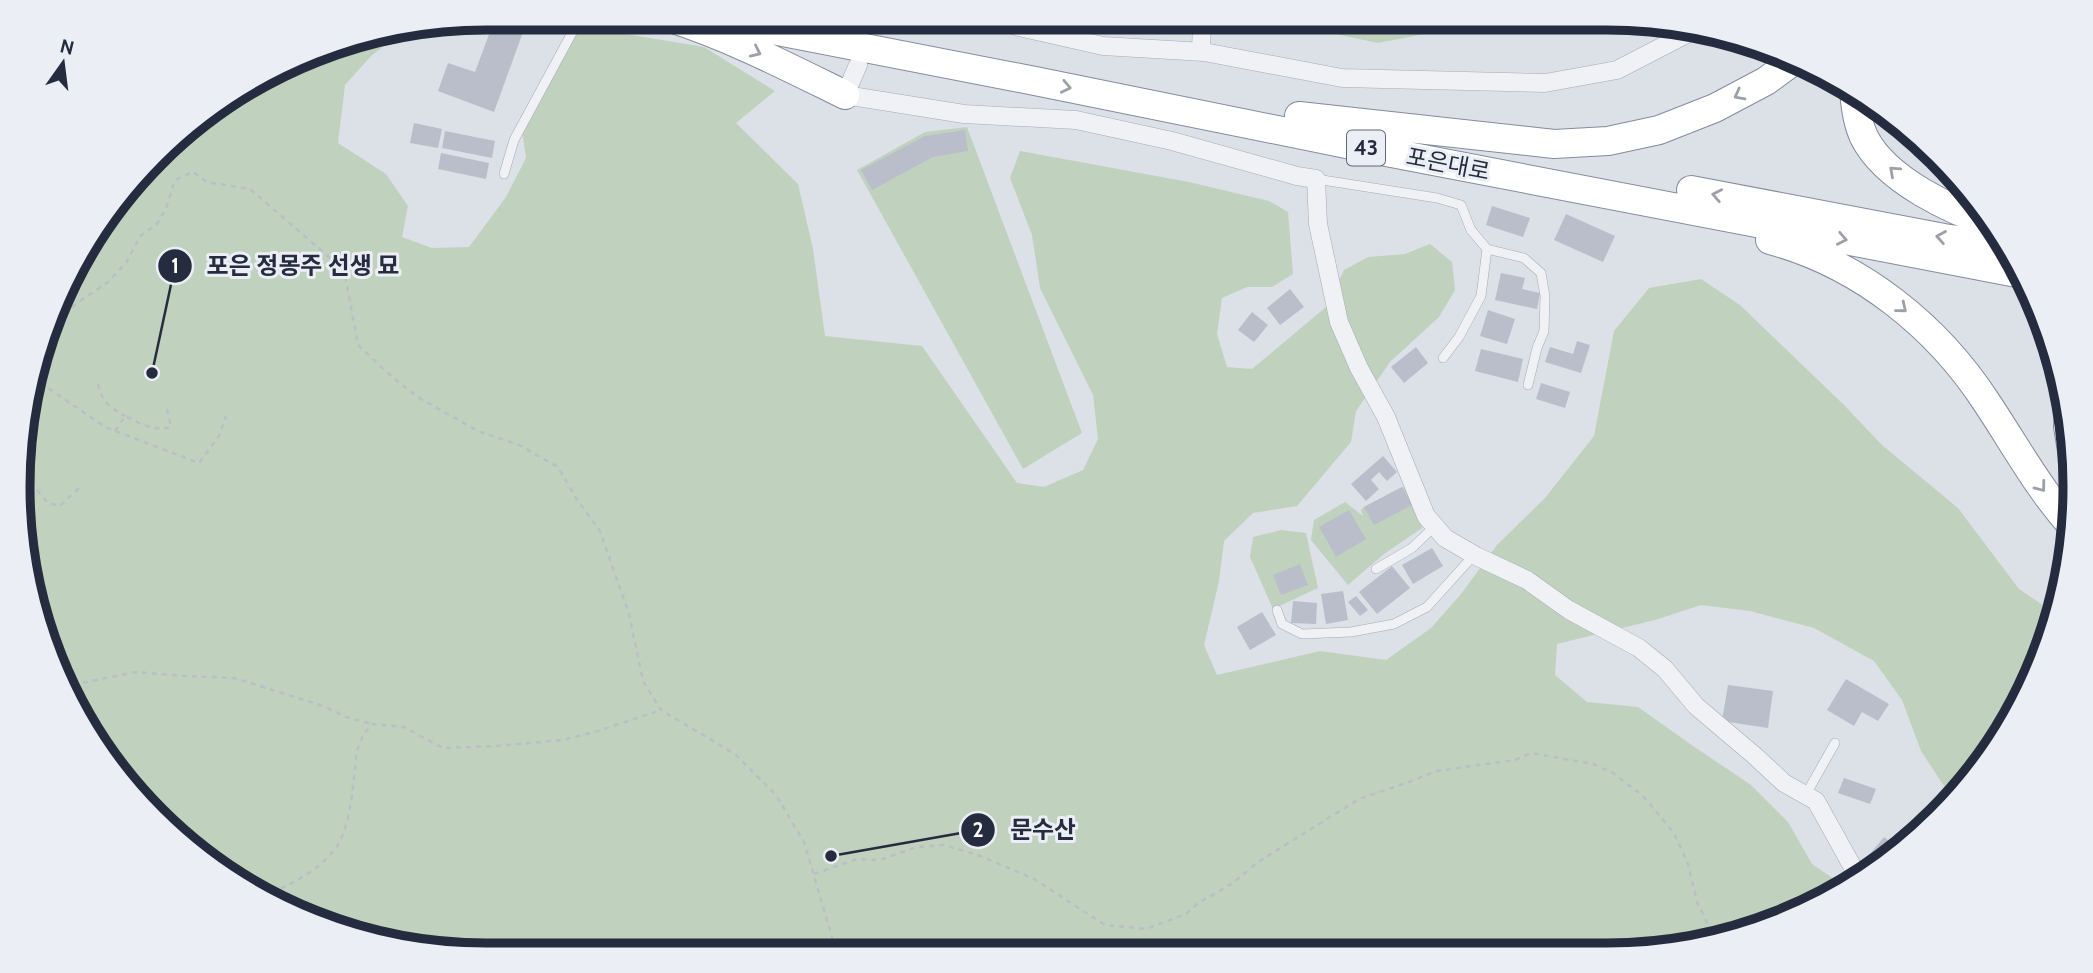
<svg xmlns="http://www.w3.org/2000/svg" width="2093" height="973" font-family="Cabin,'Noto Sans KR',sans-serif">
<rect width="100%" height="100%" fill="#dce0e7"/>
<!-- green -->
<path fill="#c0d2bd" d="M 1259,18 L 1507,18 L 1378,43 Z
M 572,25 L 704,47 L 775,91 L 736,123 L 798,184 L 813,249 L 825,336 L 922,346 L 1017,483 L 1044,487 L 1083,470 L 1098,439 L 1093,395 L 1040,288 L 1032,235 L 1010,178 L 1020,151 L 1189,182 L 1269,201 L 1288,212 L 1293,274 L 1272,287 L 1247,287 L 1222,298 L 1217,334 L 1227,367 L 1252,369 L 1326,307 L 1344,270 L 1368,257 L 1405,254 L 1430,244 L 1452,262 L 1455,290 L 1439,317 L 1390,362 L 1356,411 L 1351,442 L 1297,506 L 1253,513 L 1224,541 L 1219,581 L 1204,645 L 1217,675 L 1320,651 L 1386,660 L 1431,628 L 1461,594 L 1497,545 L 1545,498 L 1594,436 L 1614,331 L 1649,288 L 1701,279 L 1740,305 L 1844,405 L 1882,445 L 1958,508 L 2019,589 L 2056,614 L 2040,666 L 1979,772 L 1952,798 L 1921,751 L 1902,700 L 1874,661 L 1814,628 L 1750,611 L 1701,605 L 1655,620 L 1557,644 L 1555,675 L 1587,702 L 1638,707 L 1696,748 L 1751,785 L 1788,822 L 1812,864 L 1844,886 L 1786,920 L 1668,951 L 486,955 L 395,946 L 307,920 L 226,877 L 155,818 L 66,694 L 21,547 L 27,395 L 53,307 L 96,226 L 201,115 L 335,43 L 404,31 L 372,55 L 345,85 L 338,143 L 386,174 L 408,206 L 402,237 L 432,248 L 469,247 L 506,197 L 526,158 L 520,118 L 550,71 Z
M 967,127 L 1082,433 L 1023,469 L 857,170 L 925,132 Z
M 1402,487 L 1411,489 L 1418,506 L 1422,528 L 1384,554 L 1348,585 L 1311,540 L 1314,520 L 1345,502 L 1363,516 L 1361,510 L 1364,507 Z
M 1281,530 L 1306,533 L 1318,588 L 1273,609 L 1250,557 L 1253,537 Z"/>
<!-- building -->
<path fill="#b9beca" d="M 494,21 L 523,32 L 494,112 L 438,91 L 448,63 L 475,72 Z
M 414,123 L 442,129 L 438,148 L 410,143 Z
M 965,130 L 968,151 L 933,157 L 872,190 L 861,170 L 925,136 Z
M 445,131 L 495,141 L 492,158 L 442,148 Z
M 441,153 L 489,163 L 486,179 L 438,169 Z
M 1492,206 L 1530,218 L 1523,237 L 1486,225 Z
M 1566,214 L 1615,236 L 1603,262 L 1554,240 Z
M 1501,273 L 1525,278 L 1522,289 L 1540,293 L 1537,309 L 1495,300 Z
M 1290,289 L 1304,307 L 1280,325 L 1267,308 Z
M 1488,310 L 1515,319 L 1507,344 L 1480,336 Z
M 1252,312 L 1268,325 L 1254,342 L 1238,330 Z
M 1577,341 L 1590,345 L 1581,373 L 1545,362 L 1550,347 L 1573,354 Z
M 1416,347 L 1428,363 L 1404,383 L 1391,367 Z
M 1481,349 L 1523,359 L 1518,382 L 1475,371 Z
M 1541,383 L 1570,392 L 1565,408 L 1536,399 Z
M 1383,456 L 1397,472 L 1387,481 L 1379,472 L 1371,480 L 1379,489 L 1366,501 L 1351,484 Z
M 1402,487 L 1412,505 L 1374,525 L 1364,507 Z
M 1349,510 L 1366,539 L 1336,557 L 1319,527 Z
M 1432,548 L 1443,566 L 1413,584 L 1402,565 Z
M 1300,564 L 1308,585 L 1281,595 L 1273,575 Z
M 1392,566 L 1410,588 L 1377,614 L 1359,592 Z
M 1343,591 L 1348,620 L 1326,624 L 1321,594 Z
M 1356,596 L 1368,610 L 1360,616 L 1348,602 Z
M 1293,601 L 1317,603 L 1316,624 L 1291,623 Z
M 1262,612 L 1276,635 L 1250,650 L 1237,627 Z
M 1846,679 L 1889,704 L 1878,721 L 1862,712 L 1854,726 L 1827,710 Z
M 1728,685 L 1773,691 L 1768,728 L 1722,721 Z
M 1844,778 L 1876,789 L 1870,804 L 1838,793 Z
M 1884,837 L 1900,850 L 1892,858 L 1881,865 L 1869,855 Z"/>
<g fill="none" stroke-linecap="round" stroke-linejoin="round">
<!-- minor-tunnel -->
<path stroke="#b7bcc5" stroke-width="18" stroke-dasharray="18 9" stroke-linecap="butt" d="M 862,56 L 879,18"/>
<!-- service casing -->
<g stroke="#a5aab5" stroke-width="10">
<path id="service" d="M 504,174 L 514,140 L 580,18
M 1316,179 L 1437,198 L 1461,205 L 1471,230 L 1487,249 L 1524,258 L 1541,273 L 1545,296 L 1544,331 L 1537,348 L 1528,385
M 1443,358 L 1459,337 L 1481,296 L 1487,249
M 1376,569 L 1412,548 L 1435,526
M 1277,610 L 1282,624 L 1302,634 L 1351,632 L 1394,624 L 1427,607 L 1474,555
M 1813,797 L 1809,789 L 1835,743"/>
</g>
<!-- minor casing -->
<g stroke="#a5aab5" stroke-width="19">
<path id="minor" d="M 995,18 L 1019,27 L 1103,46 L 1204,52 L 1342,78 L 1545,83 L 1617,70 L 1700,27
M 1201,52 L 1202,18
M 858,65 L 845,95 L 964,114 L 1076,120 L 1172,141 L 1297,176 L 1316,179 L 1318,224 L 1339,322 L 1359,368 L 1386,417 L 1426,516 L 1445,538 L 1476,556 L 1527,580 L 1569,610 L 1639,648 L 1665,669 L 1696,706 L 1755,756 L 1784,783 L 1816,801 L 1856,873 L 1861,877"/>
</g>
<!-- trunk casing -->
<g stroke="#838b9f" stroke-width="30">
<path id="trunk" d="M 670,18 C 730,37 788,67 845,95
M 710,18 L 1030,80 L 1376,150 L 2022,274
M 1854,89 C 1855,106 1857,122 1864,137 C 1886,181 1953,211 1997,226
M 1299,116 L 1554,144 L 1608,141 L 1659,130 L 1715,108 L 1766,81 L 1796,59
M 1691,190 L 1944,238 L 2008,248
M 1770,240 C 1860,264 1937,326 1987,403 C 2015,445 2038,488 2072,526
M 2069,416 L 2068,426 L 2073,457"/>
</g>
<!-- path -->
<path stroke="#babec6" stroke-width="2.5" stroke-dasharray="5 5" stroke-linecap="butt" d="M 35,365 L 47,353 L 64,315 L 77,303 L 108,282 L 126,263 L 140,236 L 157,224 L 166,208 L 175,180 L 193,172 L 207,182 L 250,189 L 344,270 L 358,345 L 392,377 L 421,399 L 478,431 L 519,445 L 558,467 L 576,498 L 600,531 L 629,614 L 643,681 L 661,710 L 735,754 L 776,795 L 804,842 L 837,954
M 32,377 L 105,427 L 199,463 L 219,436 L 226,416
M 98,384 C 102,402 109,407 125,416
M 115,431 L 125,416 C 141,424 154,432 171,427 L 166,405
M 24,475 L 48,503 L 60,506 L 79,488
M 23,490 L 24,483
M 63,684 L 87,682 L 135,672 L 186,676 L 234,678 L 323,706 L 346,717 L 372,724
M 814,874 L 857,859 L 880,860 L 917,847 L 944,845 L 978,855 L 1034,879 L 1105,925 L 1146,929 L 1186,914 L 1198,903 L 1233,883 L 1258,862 L 1359,799 L 1409,782 L 1436,771 L 1515,760 L 1531,753 L 1593,764 L 1613,773 L 1643,796 L 1674,833 L 1688,864 L 1697,902 L 1715,939
M 262,896 C 290,885 319,872 337,846 C 348,830 352,797 354,778 C 356,756 356,741 372,724 L 404,727 L 443,748 L 496,746 L 563,740 L 598,731 L 661,710"/>
<!-- service -->
<use href="#service" stroke="#eff1f5" stroke-width="9"/>
<!-- minor -->
<use href="#minor" stroke="#eff1f5" stroke-width="18"/>
<!-- trunk -->
<use href="#trunk" stroke="#fff" stroke-width="28"/>
</g>
<!-- one-way arrows -->
<defs><path id="oneway-chevron" d="M-2-3.5L2.5 0L-2 3.5" fill="none" stroke-width="1.6" stroke-linecap="round" stroke-linejoin="round" transform="scale(1.75)"/></defs>
<g stroke="#9da0a9">
<use href="#oneway-chevron" transform="translate(756 52) rotate(25)"/>
<use href="#oneway-chevron" transform="translate(1066 87) rotate(12)"/>
<use href="#oneway-chevron" transform="translate(1739 95) rotate(152)"/>
<use href="#oneway-chevron" transform="translate(1894 171) rotate(-138)"/>
<use href="#oneway-chevron" transform="translate(1717 195) rotate(-169)"/>
<use href="#oneway-chevron" transform="translate(1941 237) rotate(-170)"/>
<use href="#oneway-chevron" transform="translate(1842 239) rotate(11)"/>
<use href="#oneway-chevron" transform="translate(1902 308) rotate(39)"/>
<use href="#oneway-chevron" transform="translate(2041 487) rotate(53)"/>
</g>
<g text-anchor="middle" stroke-width="6" stroke-linejoin="round" paint-order="stroke">
<!-- shield labels -->
<rect fill="#ebeff5" stroke="#606676" stroke-width="2" x="1347" y="130.5" width="38" height="35" rx="5"/>
<g font-size="21" font-weight="bold" fill="#252c3f">
<text x="1366" y="155">43</text>
</g>
<!-- street labels -->
<g font-size="23" fill="#252c3f" stroke="#ebeff5">
<text transform="translate(1448 164) rotate(11)" y="8">포은대로</text>
</g>
</g>
<!-- crop -->
<path d="M0 0H2093V973H0ZM486 30H1607A456 456 0 0 1 2063 486V487A456 456 0 0 1 1607 943H486A456 456 0 0 1 30 487V486A456 456 0 0 1 486 30Z" fill="#ebeff5" fill-rule="evenodd"/>
<path fill="none" stroke="#252c3f" stroke-width="9" d="M486 30H1607A456 456 0 0 1 2063 486V487A456 456 0 0 1 1607 943H486A456 456 0 0 1 30 487V486A456 456 0 0 1 486 30Z"/>
<!-- callouts -->
<path fill="none" stroke="#252c3f" stroke-width="2.5" d="M152 373L175 266M831 856L978 830"/>
<g fill="#252c3f" stroke="#ebeff5" stroke-width="2.5">
<circle cx="152" cy="373" r="7"/>
<circle cx="831" cy="856" r="7"/>
<circle cx="175" cy="266" r="18"/>
<circle cx="978" cy="830" r="18"/>
</g>
<g font-size="21" text-anchor="middle" font-weight="bold" fill="#fff">
<text x="175" y="273">1</text>
<text x="978" y="837">2</text>
</g>
<g font-size="24" text-anchor="middle" font-weight="bold" fill="#252c3f" stroke="#ebeff5" stroke-width="6" stroke-linejoin="round" paint-order="stroke">
<text x="303" y="274">포은 정몽주 선생 묘</text>
<text x="1043" y="838">문수산</text>
</g>
<!-- north arrow -->
<g transform="translate(63 63) rotate(14)" stroke="#ebeff5" stroke-width="5" paint-order="stroke">
<path d="M0-5L12 26L0 18L-12 26Z" fill="#252c3f"/>
<text y="-10" font-size="19" font-weight="bold" text-anchor="middle" fill="#252c3f">N</text>
</g>
</svg>
